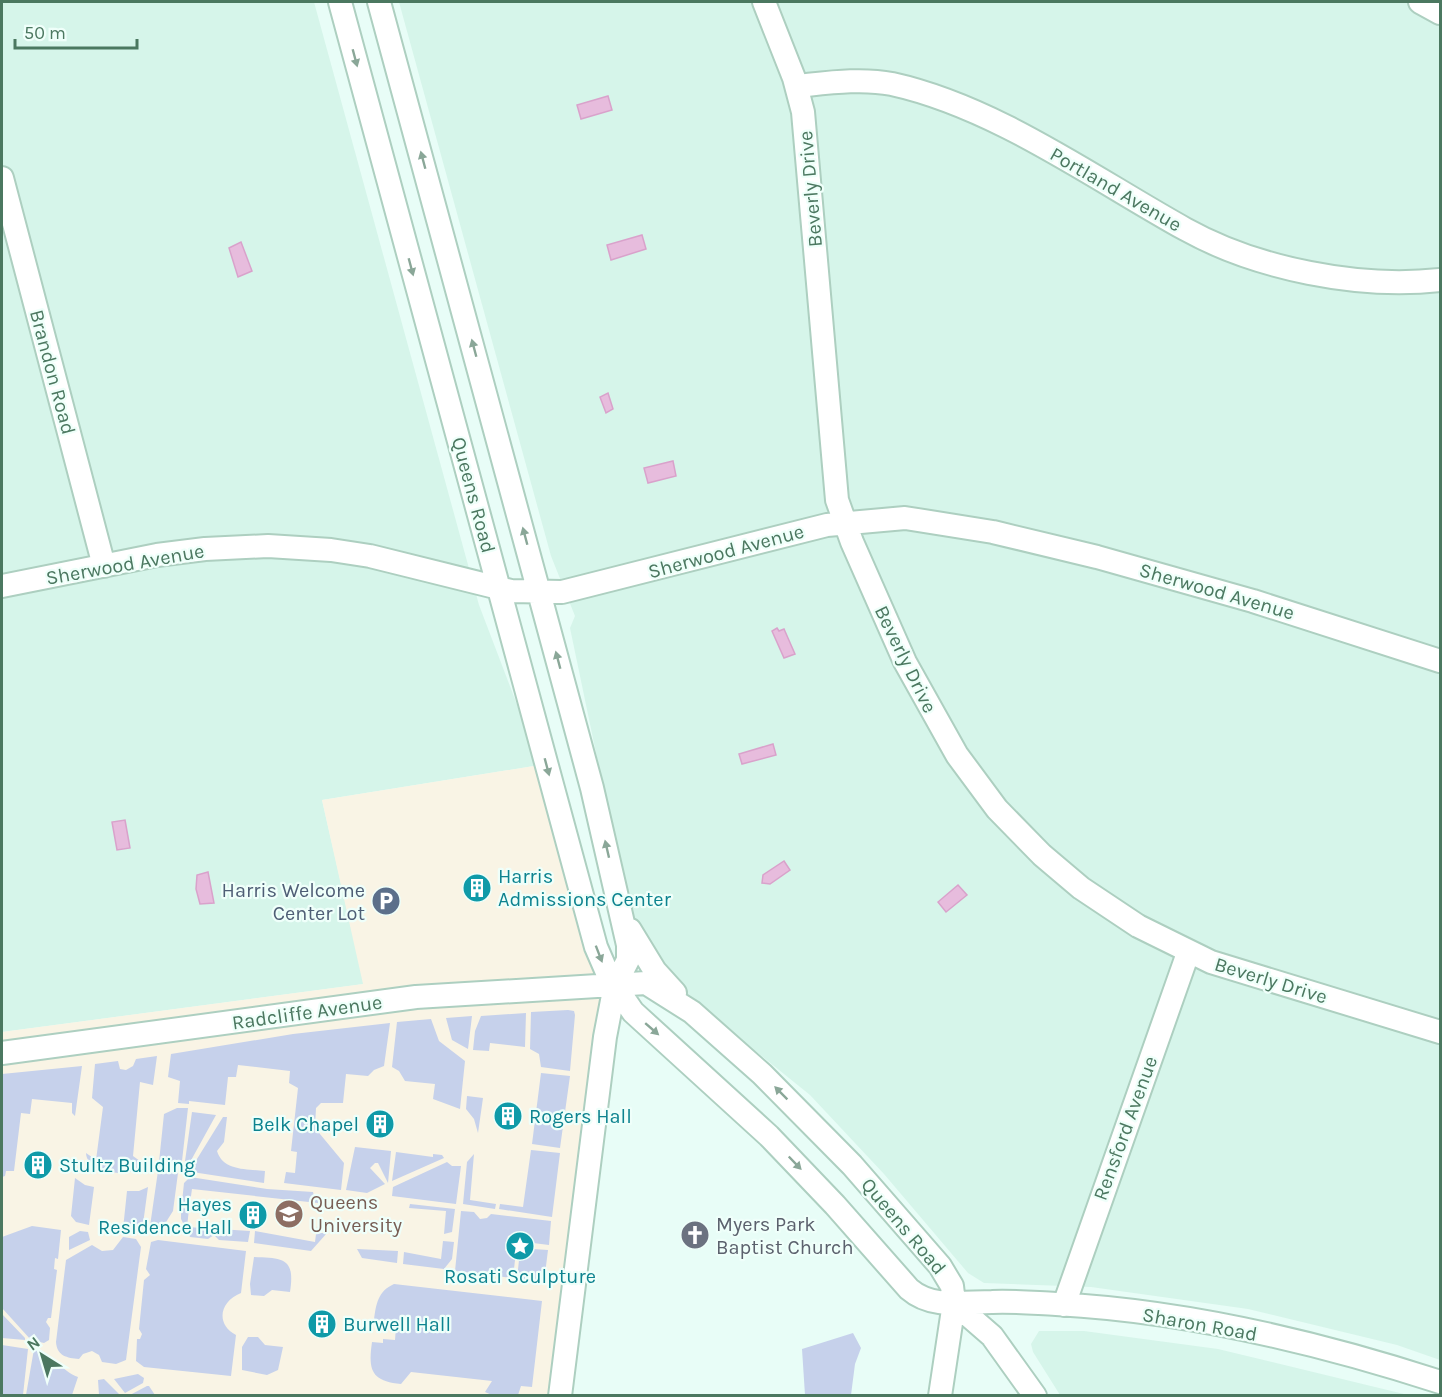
<svg xmlns="http://www.w3.org/2000/svg" width="1442" height="1397" font-family="Karla,sans-serif">
<rect width="100%" height="100%" fill="#e8fdf7"/>
<!-- residential -->
<path fill="#d6f5ea" d="M 2,2 L 314,2 L 479,605 L 540,765 L 322,800 L 364,984 L 2,1032 Z
M 399,2 L 1440,2 L 1440,1360 L 1397,1345 L 1248,1309 L 1091,1287 L 984,1283 L 968,1273 L 884,1174 L 810,1095 L 681,991 L 630,916 L 570,628 L 575,616 L 551,556 Z
M 1039,1331 L 1084,1331 L 1218,1349 L 1408,1395 L 1060,1395 L 1033,1352 L 1031,1344 Z"/>
<!-- education -->
<path fill="#f9f4e5" d="M 540,765 L 593,952 L 603,1003 L 554,1395 L 2,1395 L 2,1032 L 363,984 L 322,800 Z"/>
<!-- green -->
<path fill="#c6d1eb" d="M 568,1010 L 574,1011 L 575,1015 L 570,1071 L 541,1067 L 539,1054 L 530,1049 L 531,1012 Z
M 526,1013 L 525,1047 L 490,1043 L 489,1051 L 473,1050 L 475,1031 L 481,1016 Z
M 472,1016 L 468,1049 L 452,1040 L 446,1018 Z
M 431,1019 L 439,1041 L 465,1061 L 460,1109 L 433,1099 L 435,1084 L 405,1081 L 399,1071 L 392,1067 L 397,1022 Z
M 390,1023 L 384,1066 L 374,1070 L 368,1076 L 346,1074 L 343,1103 L 321,1103 L 316,1108 L 315,1128 L 344,1163 L 341,1190 L 284,1183 L 286,1172 L 295,1173 L 297,1152 L 291,1151 L 298,1088 L 289,1083 L 290,1071 L 238,1065 L 236,1077 L 228,1077 L 225,1105 L 189,1101 L 189,1104 L 178,1103 L 180,1081 L 168,1077 L 171,1054 L 293,1034 Z
M 157,1056 L 153,1085 L 140,1082 L 133,1156 L 144,1164 C 133,1179 87,1175 86,1153 L 96,1160 L 103,1107 L 92,1098 L 95,1064 L 118,1061 L 120,1069 L 126,1070 L 133,1066 L 136,1059 Z
M 82,1066 L 75,1116 L 72,1113 L 72,1103 L 32,1099 L 30,1114 L 21,1113 L 14,1171 L 6,1171 L 5,1176 L 2,1177 L 2,1074 Z
M 541,1073 L 570,1076 L 560,1148 L 532,1144 Z
M 467,1096 L 483,1098 L 478,1133 L 474,1119 L 466,1109 Z
M 177,1108 L 188,1108 L 182,1161 L 159,1162 L 164,1114 Z
M 192,1112 L 216,1115 L 189,1164 L 185,1161 Z
M 223,1117 L 227,1117 L 224,1142 L 217,1151 C 223,1171 247,1169 265,1171 L 264,1183 L 192,1172 L 192,1167 Z
M 355,1147 L 391,1151 L 388,1183 L 378,1163 L 375,1163 L 370,1168 L 385,1184 L 367,1193 L 346,1190 Z
M 531,1150 L 560,1153 L 552,1217 L 499,1209 L 500,1204 L 523,1207 Z
M 396,1152 L 433,1157 L 433,1154 L 442,1155 L 444,1158 L 392,1181 Z
M 474,1154 L 470,1200 L 496,1204 L 495,1209 L 463,1204 L 467,1162 Z
M 447,1162 L 452,1166 L 461,1166 L 456,1204 L 392,1196 L 393,1187 Z
M 158,1171 L 178,1173 L 173,1211 L 161,1230 L 149,1233 Z
M 190,1177 L 267,1189 L 313,1192 L 314,1196 L 319,1197 L 318,1203 L 192,1189 L 190,1203 L 182,1202 L 184,1183 Z
M 75,1178 L 85,1185 L 94,1187 L 89,1225 L 76,1222 L 71,1216 Z
M 148,1187 L 143,1224 L 138,1230 L 123,1229 L 127,1191 L 139,1191 Z
M 410,1204 L 455,1209 L 452,1232 L 444,1234 L 446,1211 L 409,1208 Z
M 181,1208 L 189,1209 L 187,1227 L 250,1231 L 248,1242 L 219,1240 L 214,1235 L 208,1239 L 190,1237 L 181,1219 Z
M 461,1211 L 474,1212 L 480,1219 L 487,1218 L 491,1214 L 551,1221 L 549,1245 L 533,1243 L 530,1236 L 522,1231 L 508,1236 L 505,1250 L 515,1260 L 513,1278 L 455,1271 Z
M 32,1226 L 61,1230 L 58,1259 L 55,1258 L 54,1269 L 57,1270 L 51,1318 L 48,1318 L 46,1322 L 50,1328 L 49,1340 L 44,1343 L 31,1340 L 2,1308 L 2,1237 Z
M 317,1226 L 319,1233 L 324,1233 L 325,1227 L 327,1233 L 311,1251 L 254,1243 L 255,1231 L 315,1242 Z
M 80,1231 L 88,1232 L 90,1240 L 69,1250 L 69,1237 Z
M 123,1237 L 136,1239 L 141,1247 L 126,1360 L 116,1364 L 102,1362 L 99,1355 L 92,1351 L 83,1354 L 79,1359 C 67,1358 57,1356 56,1342 L 66,1260 L 92,1245 L 102,1251 L 113,1250 Z
M 158,1240 L 246,1251 L 241,1293 C 220,1301 215,1324 236,1335 L 231,1376 L 144,1367 L 136,1361 L 137,1339 L 140,1339 L 142,1334 L 139,1329 L 144,1280 L 150,1275 L 146,1269 L 151,1242 Z
M 443,1241 L 454,1242 L 452,1259 L 444,1269 L 403,1264 L 404,1252 L 441,1259 Z
M 357,1249 L 398,1251 L 397,1263 L 362,1258 Z
M 533,1249 L 548,1250 L 544,1282 L 517,1279 L 519,1260 L 529,1256 Z
M 254,1257 C 285,1258 295,1259 290,1292 L 272,1290 L 264,1296 L 251,1295 L 250,1284 Z
M 394,1284 L 542,1301 L 532,1387 L 521,1386 L 518,1395 L 492,1395 L 485,1392 L 492,1381 L 411,1372 L 401,1384 C 371,1381 368,1370 372,1342 L 383,1343 L 383,1339 L 395,1340 L 396,1327 L 386,1325 L 386,1321 L 374,1320 C 376,1304 378,1291 394,1284 Z
M 2,1314 L 25,1338 L 25,1340 L 2,1338 Z
M 853,1333 L 861,1348 L 855,1364 L 851,1395 L 805,1395 L 802,1349 Z
M 248,1337 L 258,1337 L 265,1345 L 283,1347 L 278,1370 L 267,1375 L 242,1370 L 242,1347 Z
M 2,1345 L 28,1349 L 23,1395 L 2,1395 Z
M 34,1349 C 52,1352 61,1371 78,1377 L 72,1395 L 26,1395 Z
M 138,1374 L 144,1378 L 143,1383 L 125,1393 L 114,1379 Z
M 104,1379 L 120,1395 L 99,1395 L 98,1380 Z
M 149,1386 L 155,1395 L 130,1395 L 147,1386 Z"/>
<!-- water -->
<path fill="#e7bcdd" stroke="#d9a2cb" stroke-width="1.5" d="M 608,96 L 612,110 L 581,119 L 577,105 Z
M 642,235 L 646,249 L 611,260 L 607,245 Z
M 241,242 L 252,271 L 238,277 L 229,248 Z
M 608,393 L 613,409 L 606,413 L 600,397 Z
M 673,461 L 676,476 L 648,483 L 644,468 Z
M 777,628 L 779,631 L 784,629 L 795,654 L 784,658 L 772,631 Z
M 773,744 L 776,755 L 742,764 L 739,754 Z
M 125,820 L 130,848 L 117,850 L 112,822 Z
M 784,861 L 790,870 L 770,884 L 762,883 L 763,875 Z
M 208,872 L 214,903 L 200,904 L 196,889 L 197,875 Z
M 958,885 L 967,895 L 946,912 L 938,902 Z"/>
<g fill="none" stroke-linecap="round" stroke-linejoin="round">
<!-- minor casing -->
<g stroke="#adcfc0" stroke-width="26">
<path id="minor" d="M 340,2 L 596,947 L 609,977 L 633,1012 L 769,1136 L 835,1205 L 909,1289 C 932,1309 963,1302 992,1302 C 1013,1301 1034,1303 1056,1304 C 1186,1311 1317,1342 1440,1382
M 379,2 L 592,788 L 628,945 L 628,960 L 615,985 L 605,1037 L 560,1396
M 764,2 L 794,78 L 803,112 L 837,500 L 852,542 L 905,662 L 957,755 L 997,809 L 1042,855 L 1081,888 L 1138,926 L 1211,962 L 1440,1032
M 1420,2 L 1440,13
M 797,86 C 827,83 861,78 892,84 C 996,107 1093,178 1185,229 C 1257,269 1359,289 1440,280
M 2,178 L 104,566
M 2,586 L 157,555 L 205,549 L 268,546 L 331,550 L 370,556 L 511,591 L 562,592 L 827,525 L 905,518 L 993,532 L 1097,557 L 1253,601 L 1440,661
M 630,930 L 655,971 L 675,993
M 2,1053 L 416,997 L 646,983 L 692,1012 L 762,1074 L 852,1165 L 940,1266 L 952,1286 L 954,1303 L 940,1396
M 954,1303 L 992,1336 L 1035,1396
M 1064,1305 L 1188,953"/>
</g>
<!-- minor -->
<use href="#minor" stroke="#fff" stroke-width="22"/>
</g>
<!-- one-way arrows -->
<defs><path id="oneway-solid" d="M-6-.8H1V-3.2L6.5 0L1 3.2V.8H-6Z" transform="scale(1.5)"/></defs>
<g fill="#8aa798">
<use href="#oneway-solid" transform="translate(355 58) rotate(75)"/>
<use href="#oneway-solid" transform="translate(423 160) rotate(-105)"/>
<use href="#oneway-solid" transform="translate(411 267) rotate(75)"/>
<use href="#oneway-solid" transform="translate(474 348) rotate(-105)"/>
<use href="#oneway-solid" transform="translate(525 536) rotate(-105)"/>
<use href="#oneway-solid" transform="translate(558 660) rotate(-105)"/>
<use href="#oneway-solid" transform="translate(547 767) rotate(75)"/>
<use href="#oneway-solid" transform="translate(607 849) rotate(-103)"/>
<use href="#oneway-solid" transform="translate(599 954) rotate(69)"/>
<use href="#oneway-solid" transform="translate(652 1029) rotate(41)"/>
<use href="#oneway-solid" transform="translate(781 1093) rotate(-135)"/>
<use href="#oneway-solid" transform="translate(795 1163) rotate(46)"/>
</g>
<!-- icons -->
<defs>
<g id="building-disc" transform="scale(1.5)"><circle r="9.5" fill="#0f9aa8" stroke="#effffa"/><path d="M-4-6H4V6H1V3H-1V6H-4ZM-2.5-4.3h1.7v1.8h-1.7ZM.8-4.3h1.7v1.8H.8ZM-2.5-1h1.7V.8h-1.7ZM.8-1h1.7V.8H.8Z" fill="#fff"/></g>
<g id="parking-disc" transform="scale(1.5)"><circle r="9.5" fill="#5c6f8a" stroke="#effffa"/><path d="M-3.5-5.5H1a3.5 3.5 0 0 1 0 7H-1V5.5H-3.5ZM-1-3.4V-.6H.8a1.4 1.4 0 0 0 0-2.8Z" fill="#fff"/></g>
<g id="university-disc" transform="scale(1.5)"><circle r="9.5" fill="#8d6e63" stroke="#effffa"/><path d="M0-5L7-2L0 1L-7-2ZM-4 1L0 2.5L4 1V4Q0 6-4 4Z" fill="#fff"/></g>
<g id="church-disc" transform="scale(1.5)"><circle r="9.5" fill="#6b7280" stroke="#effffa"/><path d="M-1.2-6h2.4v3.5h3.3v2.4h-3.3V6h-2.4V-.1h-3.3v-2.4h3.3Z" fill="#fff"/></g>
<g id="sight-disc" transform="scale(1.5)"><circle r="9.5" fill="#0f9aa8" stroke="#effffa"/><path d="M0-6L1.8-2.2L6-1.7L2.9 1.2L3.7 5.4L0 3.3L-3.7 5.4L-2.9 1.2L-6-1.7L-1.8-2.2Z" fill="#fff"/></g>
</defs>
<g fill-rule="evenodd">
<use href="#building-disc" x="477" y="888"/>
<use href="#parking-disc" x="386" y="901"/>
<use href="#building-disc" x="508" y="1116"/>
<use href="#building-disc" x="380" y="1124"/>
<use href="#building-disc" x="38" y="1165"/>
<use href="#university-disc" x="289" y="1214"/>
<use href="#building-disc" x="253" y="1215"/>
<use href="#church-disc" x="695" y="1235"/>
<use href="#sight-disc" x="520" y="1246"/>
<use href="#building-disc" x="322" y="1324"/>
</g>
<g text-anchor="middle" stroke-width="4.5" stroke-linejoin="round" paint-order="stroke">
<!-- street labels -->
<g font-size="20" fill="#4b7860" stroke="#effffa">
<text transform="translate(810 189) rotate(-95)" y="7">Beverly Drive</text>
<text transform="translate(1116 189) rotate(30)" y="7">Portland Avenue</text>
<text transform="translate(53 372) rotate(75)" y="7">Brandon Road</text>
<text transform="translate(474 495) rotate(75)" y="7">Queens Road</text>
<text transform="translate(726 551) rotate(-15)" y="7">Sherwood Avenue</text>
<text transform="translate(125 564) rotate(-10)" y="7">Sherwood Avenue</text>
<text transform="translate(1217 591) rotate(16)" y="7">Sherwood Avenue</text>
<text transform="translate(906 659) rotate(64)" y="7">Beverly Drive</text>
<text transform="translate(1271 980) rotate(17)" y="7">Beverly Drive</text>
<text transform="translate(307 1012) rotate(-8)" y="7">Radcliffe Avenue</text>
<text transform="translate(1125 1128) rotate(-70)" y="7">Rensford Avenue</text>
<text transform="translate(904 1226) rotate(50)" y="7">Queens Road</text>
<text transform="translate(1200 1324) rotate(10)" y="7">Sharon Road</text>
</g>
<!-- culture labels -->
<g font-size="20" fill="#0d838f" stroke="#effffa" text-anchor="start">
<text x="498" y="883">Harris<tspan x="498" dy="23">Admissions Center</tspan></text>
<text x="529" y="1123">Rogers Hall</text>
<text x="359" y="1131" text-anchor="end">Belk Chapel</text>
<text x="59" y="1172">Stultz Building</text>
<text x="232" y="1211" text-anchor="end">Hayes<tspan x="232" dy="23">Residence Hall</tspan></text>
<text x="520" y="1283" text-anchor="middle">Rosati Sculpture</text>
<text x="343" y="1331">Burwell Hall</text>
</g>
<!-- service labels -->
<g font-size="20" fill="#4e5e75" stroke="#effffa" text-anchor="end">
<text x="365" y="897">Harris Welcome<tspan x="365" dy="23">Center Lot</tspan></text>
</g>
<!-- education labels -->
<g font-size="20" fill="#785e54" stroke="#effffa" text-anchor="start">
<text x="310" y="1209">Queens<tspan x="310" dy="23">University</tspan></text>
</g>
<!-- worship labels -->
<g font-size="20" fill="#5b616d" stroke="#effffa" text-anchor="start">
<text x="716" y="1231">Myers Park<tspan x="716" dy="23">Baptist Church</tspan></text>
</g>
</g>
<!-- border -->
<rect width="1442" height="1397" fill="none" stroke="#4b7860" stroke-width="6"/>
<!-- north arrow -->
<g transform="translate(42 1355) rotate(323)" stroke="#effffa" stroke-width="4.5" paint-order="stroke">
<path d="M0-4.5L10 22L0 15L-10 22Z" fill="#4b7860"/>
<text y="-9" font-size="16" font-weight="bold" text-anchor="middle" fill="#4b7860">N</text>
</g>
<!-- scale -->
<path d="M15 39v9h122v-9" fill="none" stroke="#4b7860" stroke-width="3"/>
<text x="24" y="39" font-size="18" fill="#4b7860" stroke="#effffa" stroke-width="4.5" paint-order="stroke">50 m</text>
</svg>
